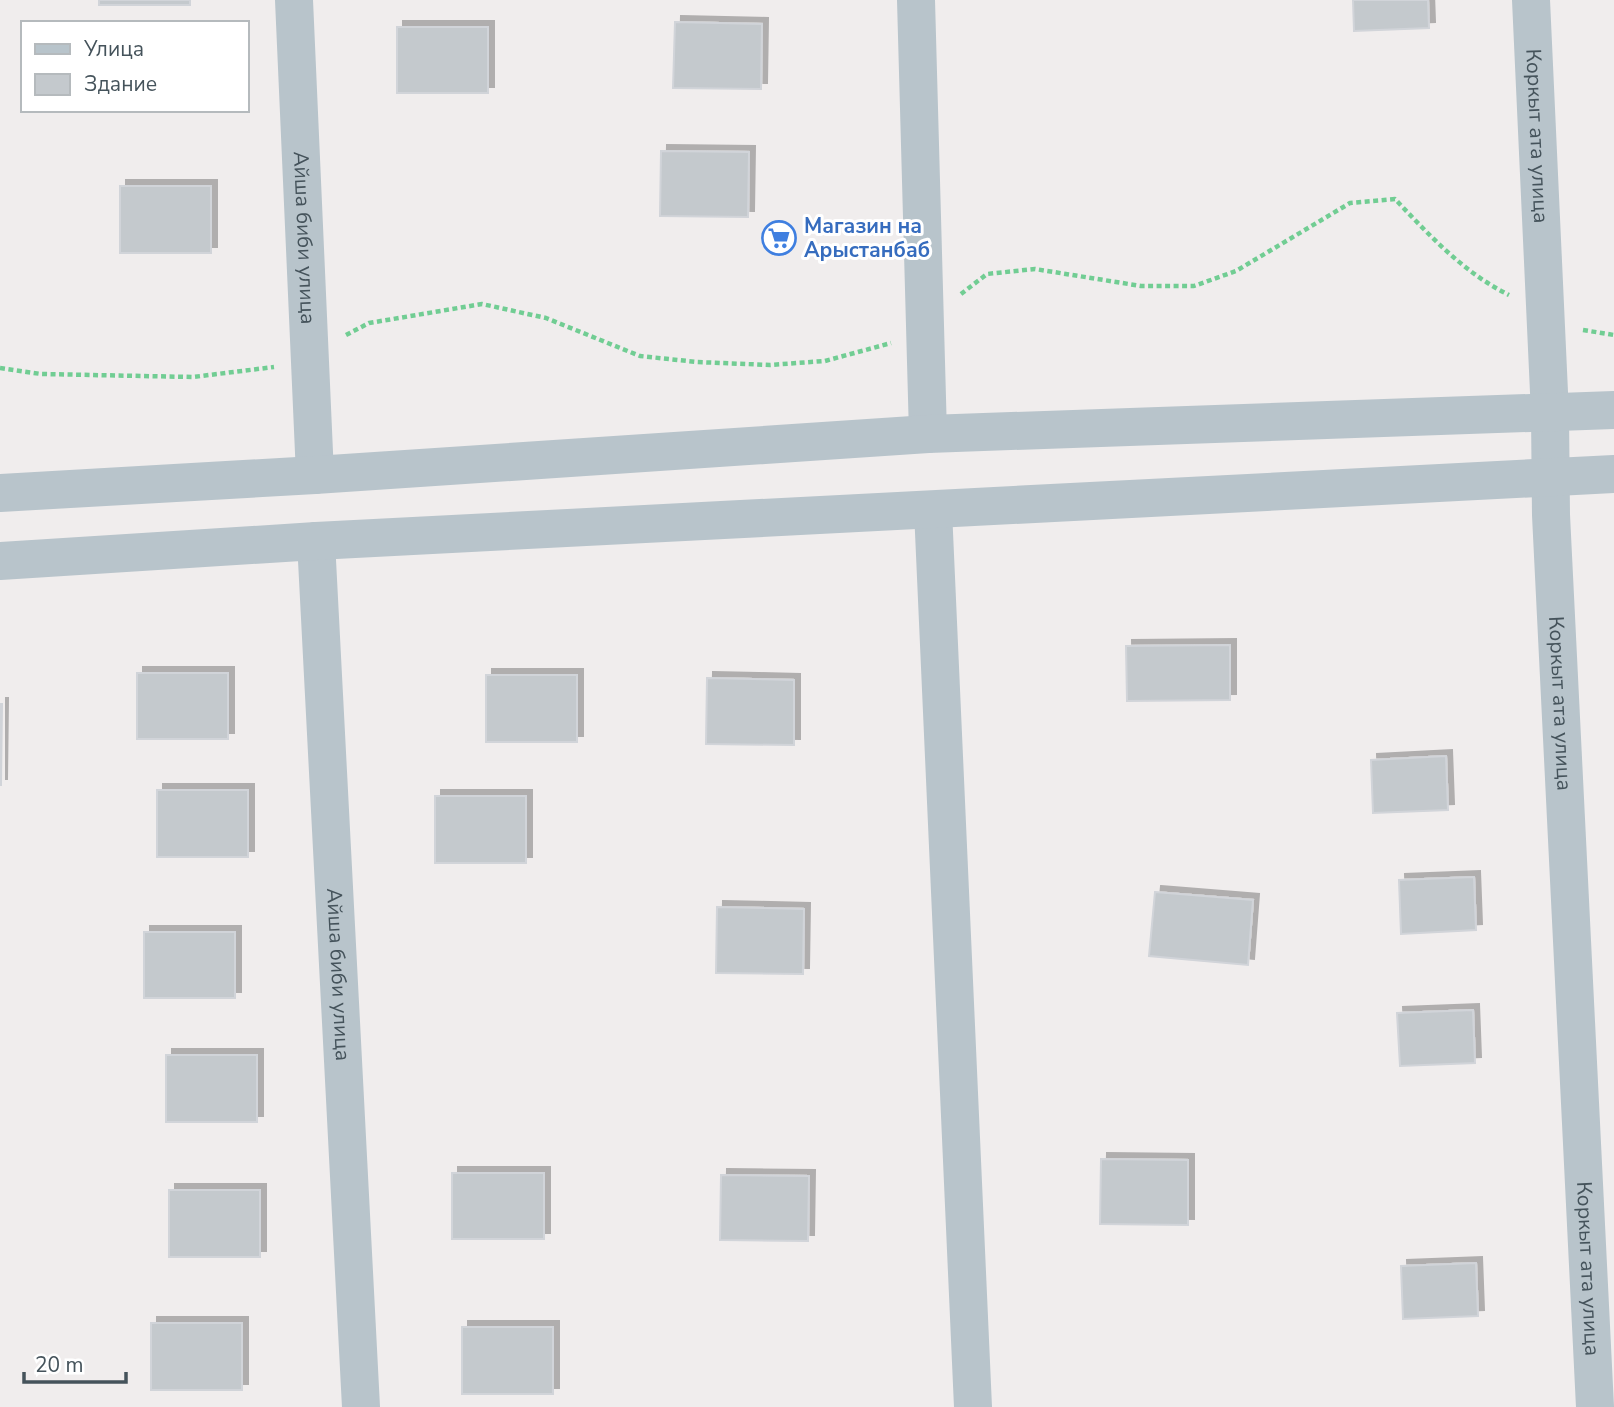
<svg xmlns="http://www.w3.org/2000/svg" width="1614" height="1407" font-family="'Nunito Sans',sans-serif">
<defs>
<filter id="shadow"><feDropShadow dx="6" dy="-6" stdDeviation="0" flood-color="#0004"/></filter>
</defs>
<rect width="100%" height="100%" fill="#f0eded"/>
<!-- building -->
<path fill="#c4c9cd" stroke="#d1d4d9" stroke-width="2" filter="url(#shadow)" d="M 99,0 L 190,0 L 190,5 L 99,5 Z
M 1353,0 L 1428,0 L 1429,28 L 1354,31 Z
M 675,22 L 762,24 L 761,89 L 673,88 Z
M 397,27 L 488,27 L 488,93 L 397,93 Z
M 661,151 L 749,152 L 748,217 L 660,216 Z
M 120,186 L 211,186 L 211,253 L 120,253 Z
M 1230,645 L 1230,700 L 1127,701 L 1126,646 Z
M 137,673 L 228,673 L 228,739 L 137,739 Z
M 486,675 L 577,675 L 577,742 L 486,742 Z
M 707,678 L 794,680 L 794,745 L 706,744 Z
M 0,704 L 2,704 L 1,785 L 0,785 Z
M 1446,756 L 1448,810 L 1373,813 L 1371,760 Z
M 157,790 L 248,790 L 248,857 L 157,857 Z
M 435,796 L 526,796 L 526,863 L 435,863 Z
M 1474,877 L 1476,930 L 1401,934 L 1399,880 Z
M 1155,892 L 1253,900 L 1248,965 L 1149,956 Z
M 717,907 L 804,909 L 803,974 L 716,973 Z
M 144,932 L 235,932 L 235,998 L 144,998 Z
M 1473,1010 L 1475,1063 L 1400,1066 L 1397,1013 Z
M 166,1055 L 257,1055 L 257,1122 L 166,1122 Z
M 1101,1159 L 1188,1160 L 1188,1225 L 1100,1224 Z
M 452,1173 L 544,1173 L 544,1239 L 452,1239 Z
M 721,1175 L 809,1176 L 808,1241 L 720,1240 Z
M 169,1190 L 260,1190 L 260,1257 L 169,1257 Z
M 1476,1263 L 1478,1316 L 1403,1319 L 1401,1266 Z
M 151,1323 L 242,1323 L 242,1390 L 151,1390 Z
M 462,1327 L 553,1327 L 553,1394 L 462,1394 Z"/>
<g fill="none" stroke-linecap="round" stroke-linejoin="round">
<!-- path -->
<path stroke="#71cd93" stroke-width="4.5" stroke-dasharray="5 3.5" stroke-linecap="butt" d="M 961,294 L 987,274 L 1035,269 L 1141,286 L 1194,286 L 1236,271 L 1350,203 L 1395,199 C 1429,235 1464,273 1509,295
M 1583,330 L 1614,335
M 346,335 L 369,323 L 482,304 L 546,318 L 640,356 L 697,362 L 770,365 L 825,361 L 891,343
M 0,368 L 41,374 L 193,377 L 274,367"/>
<!-- minor -->
<g stroke="#b8c4cb" stroke-width="38">
<path id="s1" d="M 294,0 L 315,475"/>
<path d="M 916,0 L 928,434"/>
<path id="s2" d="M 1531,0 L 1550,414 L 1551,515 L 1595,1407"/>
<path d="M 933,510 L 973,1407"/>
<path id="s3" d="M 316,541 L 361,1407"/>
</g>
<!-- tertiary -->
<path stroke="#b8c4cb" stroke-width="38" d="M 0,493 L 315,475 L 928,434 L 1614,410
M 0,561 L 316,541 L 1614,474"/>
</g>
<!-- icons -->
<defs>
<g id="supermarket-ring" transform="scale(1.75)"><circle r="9.5" fill="#fff" stroke="#3f7fe0" stroke-width="1.5"/><path d="M-6-5.5h2.5l.6 2H6L4.5 2H-2.5L-4.4-4H-6ZM-1.5 3.2a1.3 1.3 0 1 0 .1 0ZM3 3.2a1.3 1.3 0 1 0 .1 0Z" fill="#3f7fe0"/></g>
</defs>
<g fill-rule="evenodd">
<use href="#supermarket-ring" x="779" y="238"/>
</g>
<g text-anchor="middle" stroke-width="6" stroke-linejoin="round" paint-order="stroke">
<!-- street labels -->
<g font-size="21" fill="#45535b" stroke="#fff">
<text dy="7" stroke="none"><textPath href="#s2" startOffset="136">Коркыт ата улица</textPath></text>
<text dy="7" stroke="none"><textPath href="#s1" startOffset="238">Айша биби улица</textPath></text>
<text dy="7" stroke="none"><textPath href="#s2" startOffset="704">Коркыт ата улица</textPath></text>
<text dy="7" stroke="none"><textPath href="#s3" startOffset="434">Айша биби улица</textPath></text>
<text dy="7" stroke="none"><textPath href="#s2" startOffset="1270">Коркыт ата улица</textPath></text>
</g>
<!-- shop labels -->
<g font-size="21" font-weight="bold" fill="#366cbe" stroke="#fff" text-anchor="start">
<text x="804" y="233">Магазин на<tspan x="804" dy="24">Арыстанбаб</tspan></text>
</g>
</g>
<!-- legend -->
<rect x="21" y="21" width="228" height="91" fill="#ffffff" stroke="#b5babd" stroke-width="2"/>
<rect x="35" y="44" width="35" height="10" fill="#b8c4cb" stroke="#b5babd" stroke-width="2"/>
<text x="84" y="56" font-size="21" fill="#45535b">Улица</text>
<rect x="35" y="74" width="35" height="21" fill="#c4c9cd" stroke="#b5babd" stroke-width="2"/>
<text x="84" y="91" font-size="21" fill="#45535b">Здание</text>
<!-- scale -->
<path d="M24 1372v10h102v-10" fill="none" stroke="#45535b" stroke-width="3.5"/>
<text x="35" y="1372" font-size="21" fill="#45535b" stroke="#ffffff" stroke-width="5" paint-order="stroke">20 m</text>
</svg>
